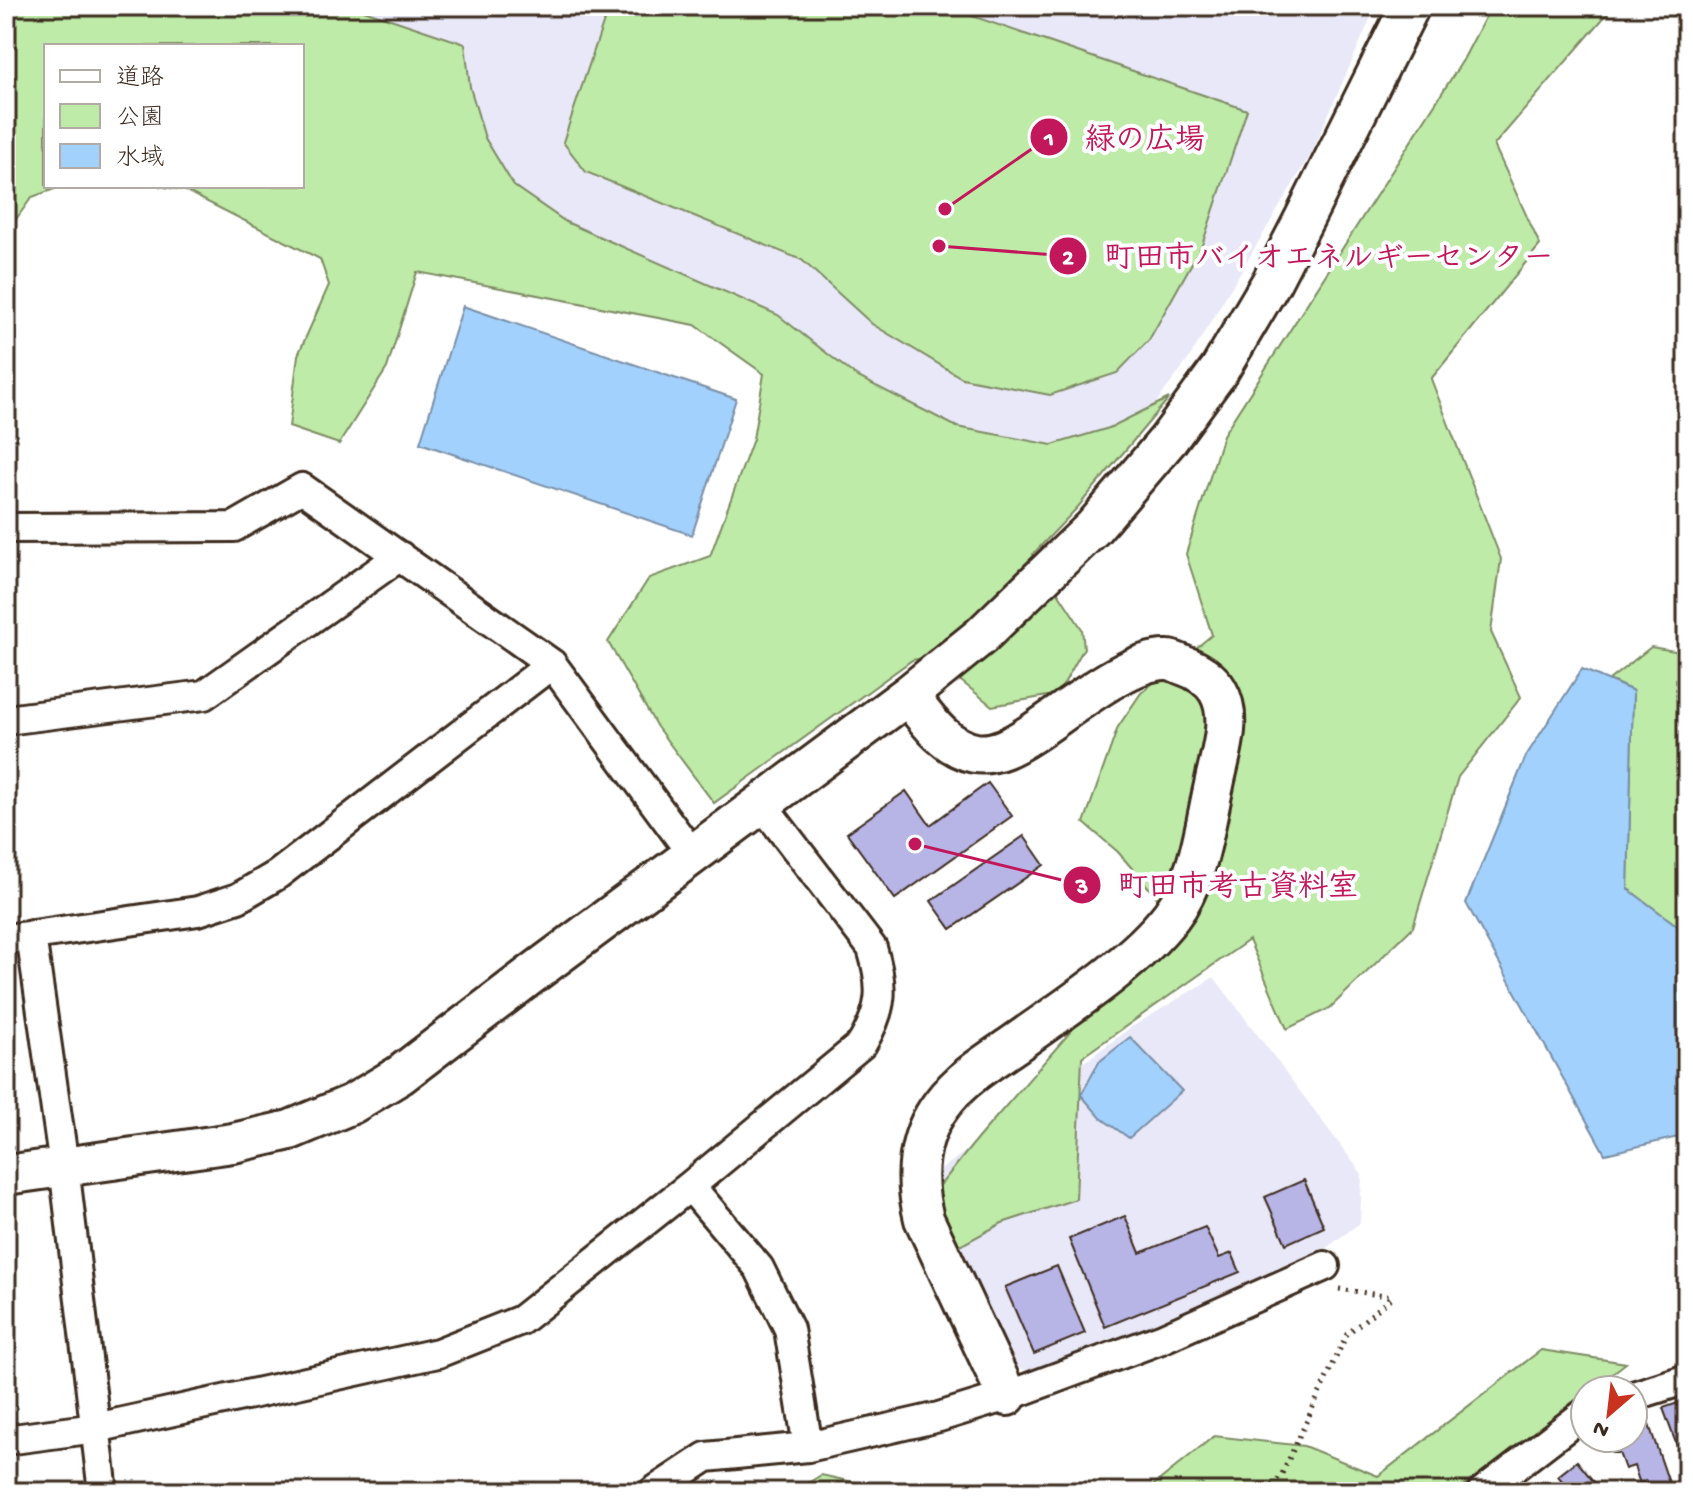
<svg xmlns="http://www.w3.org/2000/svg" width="1693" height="1498" font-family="'Gochi Hand','Klee One',sans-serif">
<rect width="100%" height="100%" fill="#fff"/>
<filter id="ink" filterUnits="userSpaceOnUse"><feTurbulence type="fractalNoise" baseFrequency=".0125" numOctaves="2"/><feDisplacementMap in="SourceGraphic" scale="16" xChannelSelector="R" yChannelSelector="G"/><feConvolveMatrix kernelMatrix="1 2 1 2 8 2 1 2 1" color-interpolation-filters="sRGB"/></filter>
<g filter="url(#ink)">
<!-- built -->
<path fill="#e9e8f8" d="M 352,6 L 1376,6 L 1312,152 L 1188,360 L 1153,407 L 1109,428 L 1052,445 L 957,427 L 856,376 L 778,315 L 566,222 L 514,186 L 485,138 L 470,87 L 464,45 Z
M 1214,977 L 1362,1174 L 1360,1223 L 1321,1252 L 1156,1329 L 1032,1373 L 1011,1365 L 941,1221 L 936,1188 L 939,1171 L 1130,1028 Z"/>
<!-- green -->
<path fill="#bfeba8" stroke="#7d8a63" stroke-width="2" d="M 6,6 L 352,6 L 465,44 L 470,87 L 485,138 L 514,186 L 566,222 L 778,315 L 856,376 L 957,427 L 1052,445 L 1109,428 L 1169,398 L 1077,508 L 1033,554 L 1082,629 L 1084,648 L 1058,694 L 992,706 L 931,657 L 912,660 L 714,803 L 657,727 L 608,642 L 649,578 L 710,556 L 753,439 L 764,374 L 695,325 L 417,272 L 387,368 L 339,444 L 289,427 L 298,355 L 329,285 L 320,259 L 186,191 L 159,186 L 302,186 L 302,46 L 46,46 L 46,186 L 63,186 L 32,197 L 6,233 Z
M 609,6 L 943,6 L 1247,110 L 1202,245 L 1149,340 L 1117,373 L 1050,395 L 962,378 L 872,324 L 802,260 L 586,172 L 563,142 Z
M 1491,6 L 1614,6 L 1494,145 L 1540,245 L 1431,379 L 1501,559 L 1491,632 L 1521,697 L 1458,777 L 1413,927 L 1330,1008 L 1287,1029 L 1249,940 L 1082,1057 L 1076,1199 L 1002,1223 L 960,1246 L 929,1199 L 978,1138 L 1172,915 L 1118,852 L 1084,823 L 1118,727 L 1141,693 L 1212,635 L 1186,554 L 1223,435 L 1463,60 Z
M 1651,647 L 1687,653 L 1687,933 L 1628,889 L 1633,691 L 1609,680 Z
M 1541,1350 L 1626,1363 L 1591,1390 L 1585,1390 L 1585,1394 L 1456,1492 L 1145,1492 L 1214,1436 L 1304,1446 L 1378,1476 Z
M 821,1475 L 899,1492 L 794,1492 Z"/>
<!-- water -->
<path fill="#a3d1fe" stroke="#798ea4" stroke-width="2" d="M 463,306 L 736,399 L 692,535 L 420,443 Z
M 1582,669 L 1633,691 L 1628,889 L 1687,933 L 1687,1135 L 1605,1154 L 1466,903 L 1526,756 Z
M 1130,1037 L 1182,1091 L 1129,1138 L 1101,1118 L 1081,1095 L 1099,1062 Z"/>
<!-- building -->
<path fill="#b7b4e6" stroke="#3b2a1e" stroke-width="2" d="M 988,783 L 1012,816 L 895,899 L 847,833 L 906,791 L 930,825 Z
M 1024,836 L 1044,865 L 951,929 L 931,901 Z
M 1304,1180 L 1324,1227 L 1286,1244 L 1265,1197 Z
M 1125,1216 L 1140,1253 L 1205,1227 L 1219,1258 L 1232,1253 L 1240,1272 L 1105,1327 L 1069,1239 Z
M 1057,1266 L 1085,1333 L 1034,1354 L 1005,1287 Z
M 1687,1400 L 1687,1463 L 1684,1465 L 1663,1408 Z
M 1645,1413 L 1669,1483 L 1650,1490 L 1646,1481 L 1640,1484 L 1634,1466 L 1625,1469 L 1619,1453 L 1612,1453 L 1607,1438 L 1633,1438 L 1633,1418 Z
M 1577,1461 L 1602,1492 L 1571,1492 L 1558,1476 Z"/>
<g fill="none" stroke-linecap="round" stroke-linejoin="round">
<!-- street casing -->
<g stroke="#3b2a1e" stroke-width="34">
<path id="street" d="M 6,528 L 234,527 L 302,488 L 552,664 L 692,854
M 6,720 L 204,695 L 400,556
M 31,935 L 64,1166 L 103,1492
M 6,939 L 198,911 L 238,898 L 277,875 L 552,664
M 690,1186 L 759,1268 L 789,1329 L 808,1447
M 1633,1396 L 1687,1379
M 6,1440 L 96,1428 L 438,1353 L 521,1320 L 690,1186 L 862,1044 C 883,1008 884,988 872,948 L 761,803
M 653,1492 L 706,1457 L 808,1447 L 939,1417 L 1007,1396 L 1161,1339 L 1325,1266
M 1482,1492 L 1585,1413"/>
</g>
<!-- secondary casing -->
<g stroke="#3b2a1e" stroke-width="44">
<path id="secondary" d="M 908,695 C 925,717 944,747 975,753 C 996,756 1014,745 1031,734 C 1065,713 1128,658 1168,660 C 1173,660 1179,664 1185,666 C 1197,670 1211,679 1218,691 C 1234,719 1220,754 1214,785 C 1204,829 1199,880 1171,916 C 1134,964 1065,1008 1016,1043 C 990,1061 961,1078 942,1104 C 916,1138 914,1180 924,1219 L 1007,1396
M 6,1175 L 233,1143 L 290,1130 L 352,1104 L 400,1075 L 528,977 L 908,695 L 981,636 L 1093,528 L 1168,440 L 1220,369 L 1272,281 L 1306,215 L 1410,6"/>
</g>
<!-- path -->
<path stroke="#3b2a1e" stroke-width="5" stroke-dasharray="2 6" stroke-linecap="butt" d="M 1339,1289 L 1393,1297
M 1267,1492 L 1282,1474 L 1347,1334 L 1393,1297"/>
<!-- street -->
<use href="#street" stroke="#fff" stroke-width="28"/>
<!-- secondary -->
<use href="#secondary" stroke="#fff" stroke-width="38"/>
</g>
</g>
<!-- callouts -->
<path fill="none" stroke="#c2185b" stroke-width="3" d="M945 209L1049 137M939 246L1068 256M915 844L1082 885"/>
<g fill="#c2185b" stroke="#fff" stroke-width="3">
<circle cx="945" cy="209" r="8"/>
<circle cx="939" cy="246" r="8"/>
<circle cx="915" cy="844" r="8"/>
<circle cx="1049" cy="137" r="20"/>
<circle cx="1068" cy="256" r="20"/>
<circle cx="1082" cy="885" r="20"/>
</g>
<g font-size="24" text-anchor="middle" font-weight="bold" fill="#fff">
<text x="1049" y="145">1</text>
<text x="1068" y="264">2</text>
<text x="1082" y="893">3</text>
</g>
<g font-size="30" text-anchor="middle" font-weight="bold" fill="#c2185b" stroke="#fff" stroke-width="8" stroke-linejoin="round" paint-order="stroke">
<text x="1145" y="148">緑の広場</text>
<text x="1329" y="266">町田市バイオエネルギーセンター</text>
<text x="1238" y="895">町田市考古資料室</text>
</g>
<!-- margin -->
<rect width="1693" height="1498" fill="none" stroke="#fff" stroke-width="32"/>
<rect x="16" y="16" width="1661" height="1466" fill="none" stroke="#3b2a1e" stroke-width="3" filter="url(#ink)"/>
<!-- legend -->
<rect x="44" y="44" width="260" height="144" fill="#ffffff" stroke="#b1aaa5" stroke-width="2"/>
<rect x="60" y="70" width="40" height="12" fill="#ffffff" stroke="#b1aaa5" stroke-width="2"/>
<text x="116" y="84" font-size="24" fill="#3b2a1e">道路</text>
<rect x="60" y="104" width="40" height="24" fill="#bfeba8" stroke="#b1aaa5" stroke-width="2"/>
<text x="116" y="124" font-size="24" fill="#3b2a1e">公園</text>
<rect x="60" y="144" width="40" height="24" fill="#a3d1fe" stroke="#b1aaa5" stroke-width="2"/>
<text x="116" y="164" font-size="24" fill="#3b2a1e">水域</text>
<!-- north arrow -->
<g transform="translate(1609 1414) rotate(208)"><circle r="38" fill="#ffffff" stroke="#b1aaa5" stroke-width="2"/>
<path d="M0-6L14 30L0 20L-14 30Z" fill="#c8321e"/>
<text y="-12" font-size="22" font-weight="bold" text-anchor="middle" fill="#3b2a1e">N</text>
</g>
</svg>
